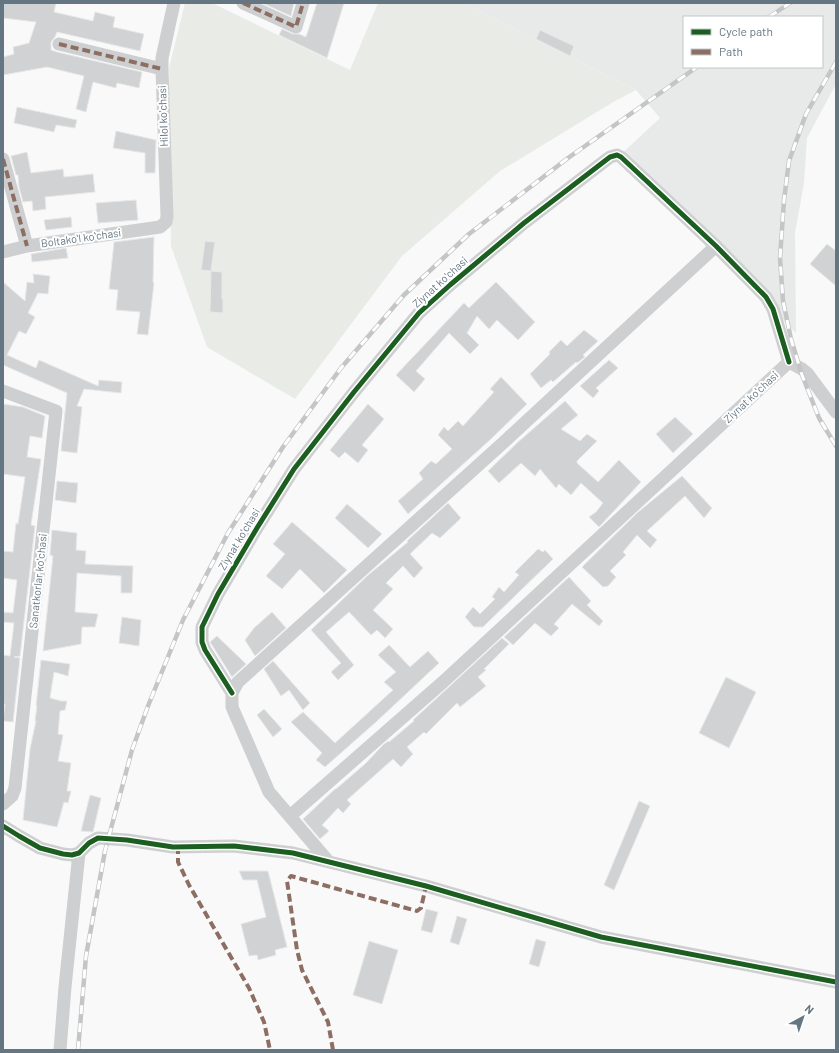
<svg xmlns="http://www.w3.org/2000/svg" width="839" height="1053" font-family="Barlow,sans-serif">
<rect width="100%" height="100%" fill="#f9f9f9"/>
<!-- built -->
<path fill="#e8e9e9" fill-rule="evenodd" d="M 463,3 L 836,3 L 836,84 L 807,138 L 804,183 L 795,233 L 796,333 L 616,159 L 660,118 L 636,90 ZM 684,17 L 822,17 L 822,67 L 684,67 Z"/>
<!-- green -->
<path fill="#e8ebe6" d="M 185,3 L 212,3 L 350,70 L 378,3 L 463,3 L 636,90 L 615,101 L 500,171 L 402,256 L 295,399 L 207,347 L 171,246 L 169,68 Z"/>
<!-- building -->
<path fill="#d0d2d3" stroke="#e8e8e8" d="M 3,3 L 56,3 L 54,12 L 93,21 L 95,12 L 115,17 L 113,27 L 144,34 L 140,51 L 57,32 L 55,37 L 51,42 L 51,50 L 57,52 L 142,72 L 139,88 L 117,83 L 116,88 L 93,82 L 86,112 L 76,109 L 84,76 L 47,67 L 3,75 L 3,57 L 14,54 L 13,47 L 29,43 L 36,22 L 3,18 Z
M 262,3 L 294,3 L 291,16 Z
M 317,3 L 344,3 L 327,58 L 279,35 L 282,29 L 293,34 L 299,34 L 306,37 Z
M 540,30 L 574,46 L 570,56 L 536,39 Z
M 17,107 L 77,120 L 75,128 L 56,125 L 54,132 L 14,123 Z
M 116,131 L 156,140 L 155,173 L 145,173 L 145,153 L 113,148 Z
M 27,152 L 31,173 L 63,169 L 64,177 L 93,174 L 95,192 L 45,197 L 46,209 L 33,211 L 32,201 L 23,202 L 19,187 L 18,175 L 16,175 L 11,156 Z
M 136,200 L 138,220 L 98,223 L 96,203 Z
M 71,217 L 72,227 L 46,230 L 44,220 Z
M 154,237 L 153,282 L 154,283 L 148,335 L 137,334 L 140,312 L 116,310 L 118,290 L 109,289 L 114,242 Z
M 205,241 L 215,242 L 211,271 L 201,270 Z
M 827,244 L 836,251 L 836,286 L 810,264 Z
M 66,248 L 68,258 L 32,262 L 31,254 Z
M 211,271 L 222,272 L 222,299 L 223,299 L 223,313 L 210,312 Z
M 33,274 L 50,276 L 48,294 L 38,293 L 28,313 L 35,317 L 26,334 L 19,331 L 7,355 L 36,368 L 39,360 L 98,386 L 99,380 L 122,382 L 121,393 L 84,389 L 77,406 L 82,407 L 77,453 L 61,451 L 67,393 L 3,365 L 3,282 L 25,301 L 27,282 L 34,283 Z
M 496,282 L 535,322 L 518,340 L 497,320 L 489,329 L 477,316 L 467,333 L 479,345 L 470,354 L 449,333 L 416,371 L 425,379 L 414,392 L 396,375 L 464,303 L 469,308 Z
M 584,330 L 598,341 L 583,355 L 585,357 L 577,363 L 576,362 L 553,382 L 551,380 L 541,388 L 530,374 L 550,354 L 549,352 L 561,340 L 567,346 Z
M 609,360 L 618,368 L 596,388 L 599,391 L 593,398 L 580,386 Z
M 501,377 L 527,404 L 492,438 L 408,514 L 398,501 L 423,479 L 419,473 L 431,461 L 436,464 L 452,449 L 438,435 L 444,427 L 448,431 L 458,421 L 463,426 L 494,392 L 490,389 Z
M 565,401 L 578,415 L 561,429 L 580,441 L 587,434 L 597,441 L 577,461 L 577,463 L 598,482 L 619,460 L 641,482 L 599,527 L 589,517 L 596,512 L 603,503 L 581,483 L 571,495 L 559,484 L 556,488 L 540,469 L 535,476 L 521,463 L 499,483 L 488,471 L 517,443 Z
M 3,404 L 23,407 L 45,416 L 42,438 L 30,436 L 27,457 L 41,459 L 31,525 L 35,526 L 20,656 L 14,657 L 20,658 L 13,722 L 3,721 L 5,704 L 3,704 L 3,655 L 10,656 L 14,623 L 3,622 L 3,612 L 13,613 L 17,580 L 3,578 L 3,551 L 13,552 L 16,523 L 18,524 L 25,477 L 3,474 Z
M 368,404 L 384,419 L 362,445 L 368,450 L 358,463 L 345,452 L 339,458 L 330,450 Z
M 675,417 L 693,434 L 673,453 L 656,434 Z
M 682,476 L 712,508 L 704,518 L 685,496 L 647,531 L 657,540 L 650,548 L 637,535 L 623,552 L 626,555 L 610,571 L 616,577 L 608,586 L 603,587 L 582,567 L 637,513 Z
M 57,481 L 78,483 L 76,503 L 55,500 Z
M 448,503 L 461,518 L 440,538 L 432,533 L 410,554 L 423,568 L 414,578 L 403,566 L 386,583 L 393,589 L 373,610 L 393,629 L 385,638 L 377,630 L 371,635 L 349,612 L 326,632 L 354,665 L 338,680 L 331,672 L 341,663 L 311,630 L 367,576 L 408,542 L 407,541 Z
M 347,504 L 382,534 L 368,548 L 335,518 Z
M 292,522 L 347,570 L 324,593 L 300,569 L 282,589 L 266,576 L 285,554 L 273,544 Z
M 52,530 L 77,533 L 76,550 L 86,551 L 85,564 L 133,566 L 132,593 L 121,593 L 121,576 L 77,573 L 75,612 L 98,614 L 95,627 L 82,627 L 81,644 L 43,651 L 53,556 L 50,555 Z
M 538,549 L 543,552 L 545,550 L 553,559 L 483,627 L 474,627 L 465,617 L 473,607 L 480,614 L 495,599 L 492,597 L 499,587 L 504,592 L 519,575 L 515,572 Z
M 569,577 L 591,601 L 587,605 L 603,621 L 599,626 L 572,604 L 554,624 L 559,628 L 551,636 L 535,623 L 513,645 L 504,637 Z
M 272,612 L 286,628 L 255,656 L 245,640 L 254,628 Z
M 122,617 L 141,620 L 139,646 L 119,643 Z
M 217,636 L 246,664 L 232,677 L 210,642 Z
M 502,638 L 509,644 L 484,669 L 486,670 L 478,677 L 486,686 L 460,707 L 457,703 L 426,734 L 424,732 L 407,747 L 413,754 L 401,767 L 393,759 L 347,800 L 351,804 L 343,813 L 338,808 L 322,825 L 329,831 L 320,839 L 303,819 L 335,789 L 336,789 L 365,764 L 383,745 L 388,741 L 389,742 L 414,721 L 413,720 Z
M 389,645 L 410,667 L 428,651 L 439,663 L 376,722 L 325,767 L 316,760 L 322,753 L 291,722 L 303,712 L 335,743 L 393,690 L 384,682 L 396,672 L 378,655 Z
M 41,660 L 70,664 L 68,676 L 54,672 L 50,698 L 61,701 L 67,701 L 65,710 L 60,711 L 58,734 L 63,735 L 58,761 L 71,763 L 67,791 L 71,791 L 68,803 L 64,802 L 57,827 L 23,820 L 30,749 L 36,721 L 35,721 L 37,706 L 36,706 Z
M 273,661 L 310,703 L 303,710 L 289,690 L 281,696 L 264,669 Z
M 726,677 L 756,692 L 729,748 L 699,733 Z
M 264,709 L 282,729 L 273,737 L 257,715 Z
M 90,795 L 101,798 L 93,832 L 81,831 Z
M 639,801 L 650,806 L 614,890 L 604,885 Z
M 239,871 L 268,871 L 287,947 L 275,950 L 276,955 L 258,960 L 257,955 L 249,956 L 241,924 L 266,917 L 257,880 L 243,880 Z
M 426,909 L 438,912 L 432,933 L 421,930 Z
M 457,916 L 467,919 L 459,945 L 450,942 Z
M 536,939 L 546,942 L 539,967 L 529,964 Z
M 369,941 L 398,950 L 382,1004 L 353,995 Z"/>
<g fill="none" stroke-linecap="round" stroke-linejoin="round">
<!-- street -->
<path stroke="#cecfd0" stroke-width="13" d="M 243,3 L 296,27 L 303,3
M 59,44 L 162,69
M 3,159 L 27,246
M 3,252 L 27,246 L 160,227 L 166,222 L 167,216 L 162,69 L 162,58 L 174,3
M 789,362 L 802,369 L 807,373 L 836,412
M 3,391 L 56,411 L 15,788 L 12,796 L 3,804
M 232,693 L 205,650 L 202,642 L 202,627 L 218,594 L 257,528 L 294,469 L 354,392 L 419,313 L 450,285 L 524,223 L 610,157 L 617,155 L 621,157 L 716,246 L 766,297 L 773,309 L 789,362
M 290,816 L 443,682 L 789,362
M 3,826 L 19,836 L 40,848 L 63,854 L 72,855 L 79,853 L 89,843 L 98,838 L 127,840 L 173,847 L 234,846 L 293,853 L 426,886 L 601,937 L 836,982
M 328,861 L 269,792 L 232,707 L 232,693 L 238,682 L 504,442 L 716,246
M 60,1050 L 65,987 L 79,853"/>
<!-- rail casing -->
<g stroke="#c3c5c6" stroke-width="4.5">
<path id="rail" d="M 769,17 L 790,3
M 836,62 L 806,114 L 789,161 L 784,200 L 780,258 L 783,301 L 791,339 L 802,375 L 819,418 L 836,446
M 78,1050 L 86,956 L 105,851 L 132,750 L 148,706 L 183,620 L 228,533 L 283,447 L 341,368 L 404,295 L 469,234 L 568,158 L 697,67"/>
</g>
<!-- rail -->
<use href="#rail" stroke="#fff" stroke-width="3" stroke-dasharray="9" stroke-linecap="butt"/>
<!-- quiet -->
<path stroke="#8d6e63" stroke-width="4" stroke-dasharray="8 4" stroke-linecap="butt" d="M 243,3 L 296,27 L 303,3
M 59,44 L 162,69
M 3,159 L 27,246
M 178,846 L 178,862 L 189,885 L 249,988 L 264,1022 L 270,1050
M 333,1050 L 328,1022 L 302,970 L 297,950 L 287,881 L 291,876 L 417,911 L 421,908 L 426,886"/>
<!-- cycleway casing -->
<g stroke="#fff" stroke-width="8">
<path id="cycleway" d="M 232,693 L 205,650 L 202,642 L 202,627 L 218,594 L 257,528 L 294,469 L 354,392 L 419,313 L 450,285 L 524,223 L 610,157 L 617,155 L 621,157 L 716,246 L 766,297 L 773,309 L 789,362
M 3,826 L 19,836 L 40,848 L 63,854 L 72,855 L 79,853 L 89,843 L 98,838 L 127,840 L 173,847 L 234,846 L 293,853 L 426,886 L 601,937 L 836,982"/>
</g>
<!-- cycleway -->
<use href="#cycleway" stroke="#1b5e20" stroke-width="5"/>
</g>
<g text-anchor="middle" stroke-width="4" stroke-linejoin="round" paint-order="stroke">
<!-- street labels -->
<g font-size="11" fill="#657683" stroke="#fff">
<text transform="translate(163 116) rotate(-92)" y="4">Hilol koʻchasi</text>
<text transform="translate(81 238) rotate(-8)" y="4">Boltakoʻl koʻchasi</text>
<text transform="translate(440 282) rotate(-42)" y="4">Ziynat koʻchasi</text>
<text transform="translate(751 397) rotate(-43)" y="4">Ziynat koʻchasi</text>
<text transform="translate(239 539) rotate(-59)" y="4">Ziynat koʻchasi</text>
<text transform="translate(38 581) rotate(-84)" y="4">Sanatkorlar koʻchasi</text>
</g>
</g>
<!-- border -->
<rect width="839" height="1053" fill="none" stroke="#657683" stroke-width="8"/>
<!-- legend -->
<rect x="683" y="16" width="140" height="52" fill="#ffffff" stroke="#c1c8cd"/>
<rect x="691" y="29" width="20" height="6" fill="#1b5e20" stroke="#c1c8cd"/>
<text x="719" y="36" font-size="12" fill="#657683">Cycle path</text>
<rect x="691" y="49" width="20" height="6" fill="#8d6e63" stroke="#c1c8cd"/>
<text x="719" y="56" font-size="12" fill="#657683">Path</text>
<!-- north arrow -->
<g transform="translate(803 1017) rotate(40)" stroke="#ffffff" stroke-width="3" paint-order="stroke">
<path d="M0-3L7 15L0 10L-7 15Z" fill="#657683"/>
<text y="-6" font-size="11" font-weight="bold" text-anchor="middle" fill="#657683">N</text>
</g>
</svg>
